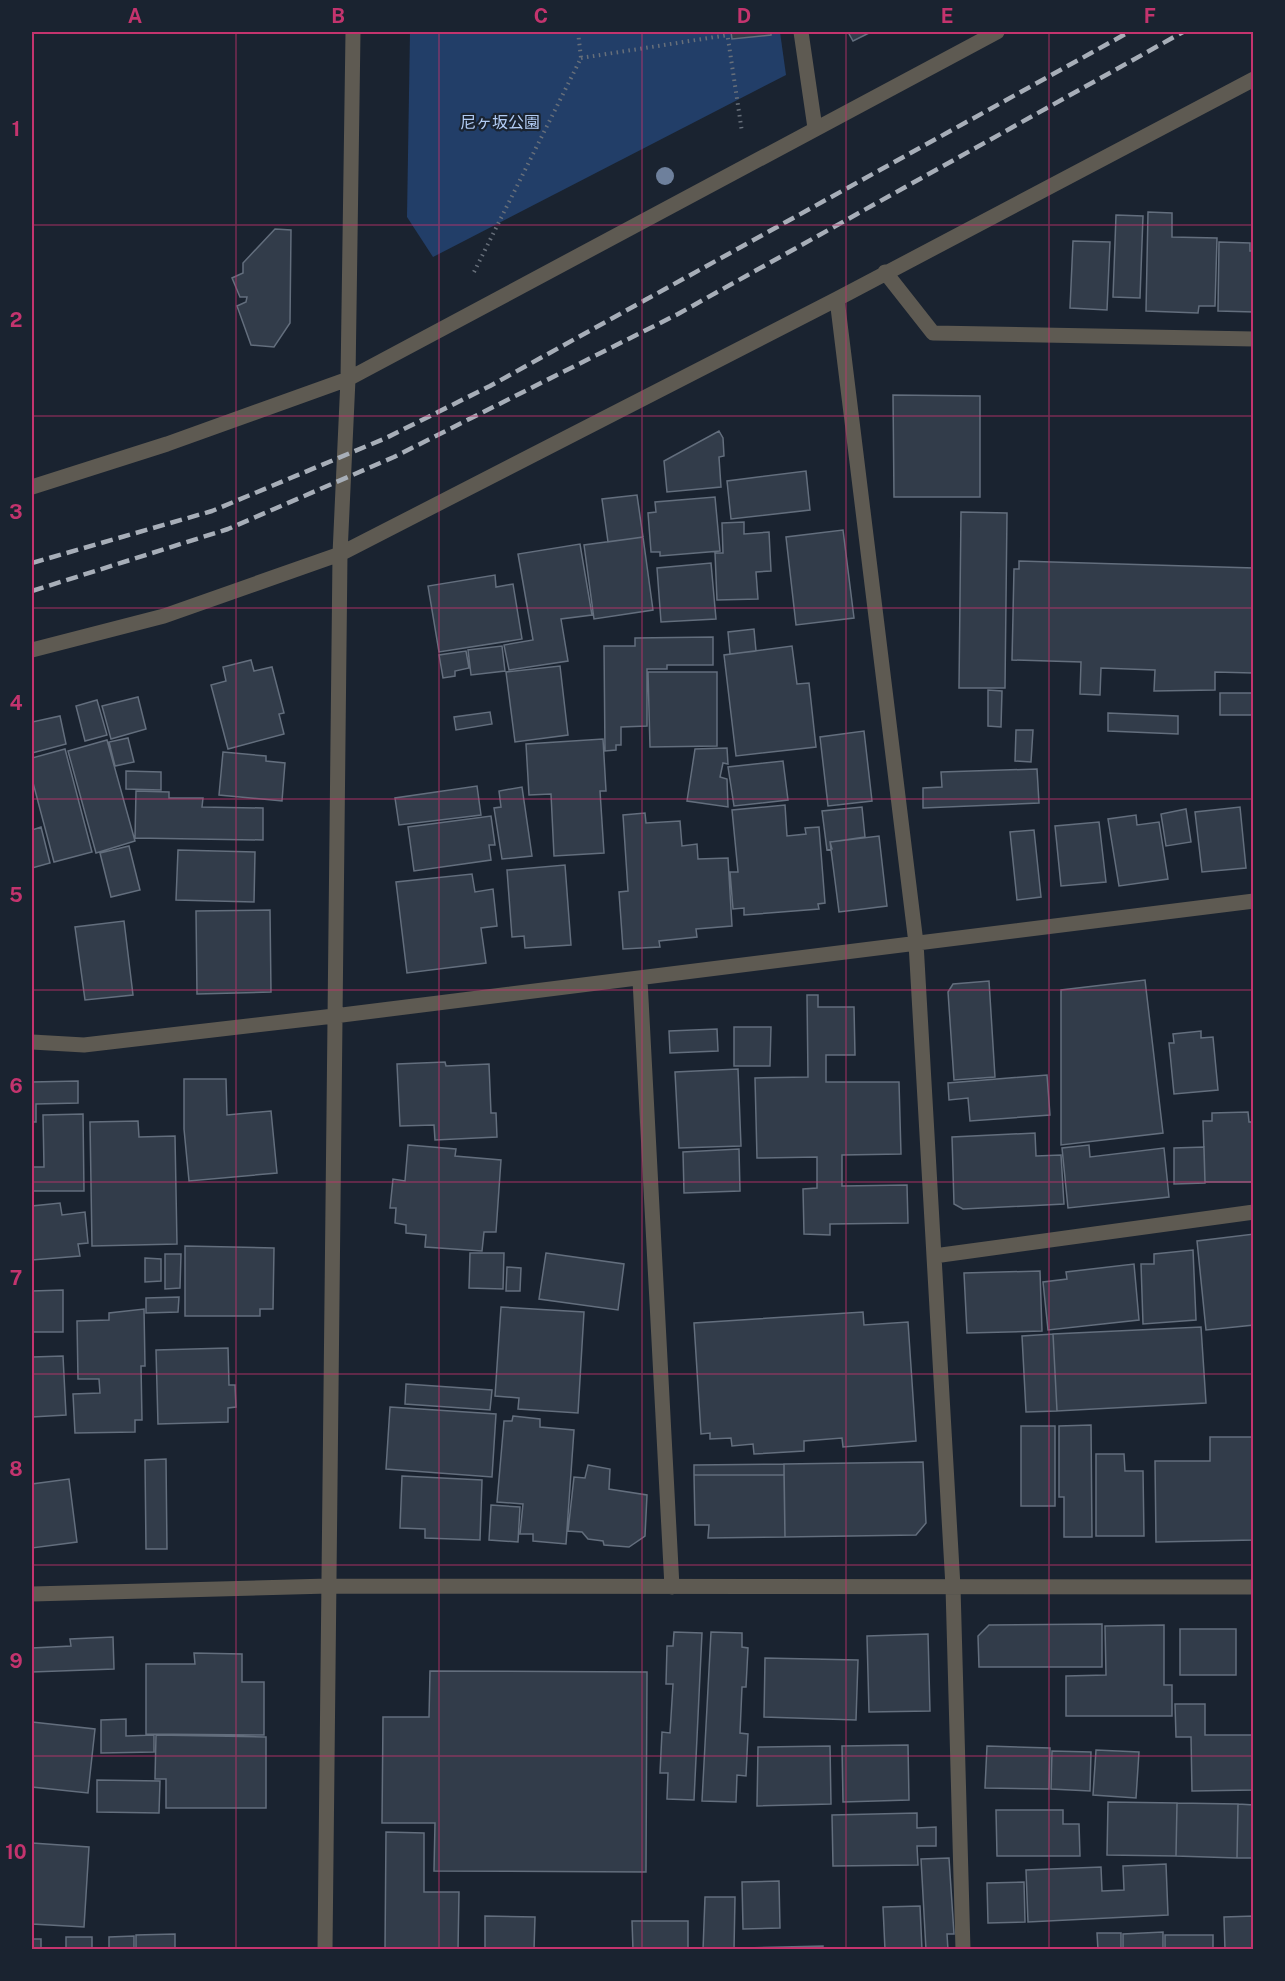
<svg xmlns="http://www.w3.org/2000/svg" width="1285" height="1981" font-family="'Public Sans','Noto Sans JP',sans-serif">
<rect width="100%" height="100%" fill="#1a2330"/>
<!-- green -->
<path fill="#223e68" d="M 410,32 L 780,32 L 786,75 L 433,257 L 407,217 Z"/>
<!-- building -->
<path fill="#323c4a" stroke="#636e7d" stroke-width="1.5" d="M 731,32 L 771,32 L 771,35 L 732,39 Z
M 848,32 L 871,32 L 853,41 Z
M 1148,212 L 1172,213 L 1172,237 L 1217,238 L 1215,306 L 1199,306 L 1198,313 L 1146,311 Z
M 1116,215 L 1143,216 L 1140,298 L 1113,297 Z
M 275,229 L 291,230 L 290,323 L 274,347 L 251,345 L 237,306 L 246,302 L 247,297 L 240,297 L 232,278 L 243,273 L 243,263 Z
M 1073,241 L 1110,242 L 1107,310 L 1070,308 Z
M 1219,242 L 1250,243 L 1250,251 L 1254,251 L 1254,312 L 1218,311 Z
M 893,395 L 980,396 L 980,497 L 894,497 Z
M 719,431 L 723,438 L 724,456 L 719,457 L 721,487 L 667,492 L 664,461 Z
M 806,471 L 810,510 L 731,519 L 727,481 Z
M 637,495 L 643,537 L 608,542 L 602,499 Z
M 715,497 L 720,551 L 660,556 L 660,552 L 651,552 L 648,513 L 656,512 L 655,502 Z
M 961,512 L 1007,513 L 1005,688 L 959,688 Z
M 744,522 L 744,534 L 769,532 L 771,571 L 756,572 L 758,599 L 717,600 L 715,553 L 723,553 L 722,523 Z
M 843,530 L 854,618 L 796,625 L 786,537 Z
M 643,537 L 653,610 L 594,619 L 584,545 Z
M 580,544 L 592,615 L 561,619 L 568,661 L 509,670 L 504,645 L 533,640 L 518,554 Z
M 1019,561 L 1254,568 L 1253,673 L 1215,672 L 1215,690 L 1154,691 L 1155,670 L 1101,668 L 1100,695 L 1080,694 L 1081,662 L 1012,660 L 1014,569 L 1019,569 Z
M 711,563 L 716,619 L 661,622 L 657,568 Z
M 495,575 L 496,587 L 513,584 L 522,639 L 439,652 L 428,586 Z
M 754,629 L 756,651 L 730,654 L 728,632 Z
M 713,637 L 713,665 L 667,665 L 667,669 L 647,669 L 647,726 L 621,727 L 621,745 L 616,745 L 616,750 L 605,751 L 604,646 L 635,646 L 635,638 Z
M 502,646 L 505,671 L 471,675 L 468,650 Z
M 792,646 L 797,684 L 809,683 L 816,747 L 736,756 L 724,655 Z
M 466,651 L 469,668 L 455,671 L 455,676 L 443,678 L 439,655 Z
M 251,660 L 254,671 L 272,667 L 284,713 L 279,714 L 284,734 L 228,749 L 211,685 L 226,681 L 223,667 Z
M 560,666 L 568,735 L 515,742 L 506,672 Z
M 648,672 L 717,672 L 717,746 L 650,747 Z
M 988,690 L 1002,691 L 1001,727 L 988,726 Z
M 1220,693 L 1254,693 L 1254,715 L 1220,715 Z
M 138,697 L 146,729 L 111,739 L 102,706 Z
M 97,700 L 107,735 L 85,741 L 76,706 Z
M 490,712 L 492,724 L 456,730 L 454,717 Z
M 1108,713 L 1178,716 L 1178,734 L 1108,731 Z
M 60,716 L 66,744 L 32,753 L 32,722 Z
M 1016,730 L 1033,730 L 1031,762 L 1015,761 Z
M 864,731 L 872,801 L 828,806 L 820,737 Z
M 128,738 L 134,762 L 115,766 L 109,742 Z
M 603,739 L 606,791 L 600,791 L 604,853 L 554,856 L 551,794 L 529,795 L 526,744 Z
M 107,740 L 135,841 L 96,853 L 68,751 Z
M 727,748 L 728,764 L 723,763 L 720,777 L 727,779 L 728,807 L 687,801 L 695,749 Z
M 65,749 L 92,852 L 54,862 L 32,779 L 32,758 Z
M 223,752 L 266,756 L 266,761 L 285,763 L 282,801 L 219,795 Z
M 783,761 L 788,800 L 734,806 L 728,767 Z
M 1037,769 L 1039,803 L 923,808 L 923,788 L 942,787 L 941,772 Z
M 126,771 L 161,772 L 161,790 L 126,789 Z
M 477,786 L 481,815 L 399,825 L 395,798 Z
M 522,787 L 532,856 L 502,859 L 494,808 L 501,807 L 499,791 Z
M 136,791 L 169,792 L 169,798 L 203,798 L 202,807 L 263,808 L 263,840 L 135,838 Z
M 785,805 L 787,836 L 806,834 L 805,828 L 819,827 L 825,903 L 818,904 L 819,909 L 744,915 L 744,908 L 733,909 L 730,872 L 738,872 L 732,810 Z
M 862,807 L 865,837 L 830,842 L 832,849 L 827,850 L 822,811 Z
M 1240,807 L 1246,868 L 1202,872 L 1195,812 Z
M 1186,809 L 1191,842 L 1166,846 L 1161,814 Z
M 645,813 L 646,823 L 680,821 L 682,846 L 697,844 L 698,859 L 728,858 L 732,926 L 696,929 L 697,937 L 659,941 L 660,947 L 623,949 L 619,892 L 628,891 L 623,815 Z
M 1136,815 L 1137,825 L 1159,822 L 1168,879 L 1119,886 L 1108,819 Z
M 491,816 L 495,845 L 489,845 L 491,860 L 414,871 L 408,827 Z
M 1099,822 L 1106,882 L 1061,886 L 1055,826 Z
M 41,827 L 50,863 L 32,868 L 32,830 Z
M 1034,830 L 1041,897 L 1017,900 L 1010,832 Z
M 879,836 L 887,906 L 839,912 L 830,842 Z
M 129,846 L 140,890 L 111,897 L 100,853 Z
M 178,850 L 255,852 L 254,902 L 176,900 Z
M 565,865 L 571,945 L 525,948 L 524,936 L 512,937 L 507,870 Z
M 472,874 L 475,892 L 493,889 L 497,926 L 481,928 L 486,963 L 407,973 L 396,882 Z
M 270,910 L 271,992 L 197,994 L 196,911 Z
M 124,921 L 133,995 L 85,1000 L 75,927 Z
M 1145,980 L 1163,1133 L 1061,1145 L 1061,990 Z
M 989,981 L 995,1077 L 954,1080 L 948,992 L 953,984 Z
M 807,995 L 818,995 L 818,1007 L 854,1007 L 855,1055 L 826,1055 L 826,1082 L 899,1082 L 901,1154 L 842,1155 L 842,1186 L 907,1185 L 908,1223 L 830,1224 L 830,1235 L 804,1234 L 803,1189 L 817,1188 L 817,1157 L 757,1158 L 755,1078 L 808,1077 Z
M 734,1027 L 771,1027 L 770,1066 L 734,1066 Z
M 717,1029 L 718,1051 L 670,1053 L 669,1031 Z
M 1201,1031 L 1201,1038 L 1213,1037 L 1218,1090 L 1174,1094 L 1169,1043 L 1174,1043 L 1173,1034 Z
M 445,1062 L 446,1066 L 489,1064 L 491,1113 L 496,1113 L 497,1137 L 435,1140 L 434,1125 L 400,1126 L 397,1064 Z
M 738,1069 L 741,1146 L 679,1148 L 675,1072 Z
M 1047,1075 L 1050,1115 L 970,1121 L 968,1098 L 949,1100 L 948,1083 Z
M 184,1079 L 226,1079 L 227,1115 L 271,1111 L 277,1173 L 189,1181 L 184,1129 Z
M 78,1081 L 78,1103 L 36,1104 L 36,1122 L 32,1122 L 32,1082 Z
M 1248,1112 L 1249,1122 L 1254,1122 L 1254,1182 L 1205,1182 L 1203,1121 L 1212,1121 L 1212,1113 Z
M 83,1114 L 84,1191 L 32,1191 L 32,1167 L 44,1167 L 43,1115 Z
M 138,1121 L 139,1137 L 175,1136 L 177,1244 L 92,1246 L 90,1122 Z
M 1035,1133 L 1036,1156 L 1061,1155 L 1064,1204 L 963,1209 L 954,1204 L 952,1137 Z
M 408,1145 L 456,1149 L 455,1156 L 501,1160 L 496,1232 L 484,1232 L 482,1251 L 425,1247 L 426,1235 L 406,1233 L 406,1225 L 395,1223 L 396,1208 L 390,1208 L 393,1179 L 405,1181 Z
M 1089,1145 L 1090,1157 L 1164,1148 L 1169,1197 L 1068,1208 L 1062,1148 Z
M 1204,1147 L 1205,1183 L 1174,1184 L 1174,1148 Z
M 739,1149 L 740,1191 L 684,1193 L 683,1152 Z
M 60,1203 L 62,1215 L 85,1212 L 88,1243 L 78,1244 L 80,1256 L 32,1260 L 32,1206 Z
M 1254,1234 L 1254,1325 L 1206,1330 L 1197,1241 Z
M 185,1246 L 274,1248 L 273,1309 L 260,1309 L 260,1316 L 185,1316 Z
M 1193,1250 L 1196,1320 L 1143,1324 L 1141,1264 L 1154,1264 L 1154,1254 Z
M 470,1253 L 504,1253 L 503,1289 L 469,1288 Z
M 546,1253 L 624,1264 L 618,1310 L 539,1299 Z
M 165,1254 L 181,1254 L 180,1288 L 165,1289 Z
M 145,1258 L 161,1259 L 161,1281 L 145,1282 Z
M 1134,1264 L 1139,1320 L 1048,1330 L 1043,1282 L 1067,1279 L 1066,1272 Z
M 507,1267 L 521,1268 L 520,1291 L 506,1291 Z
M 1040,1271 L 1042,1331 L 967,1333 L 964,1273 Z
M 63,1290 L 63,1332 L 32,1332 L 32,1291 Z
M 179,1297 L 178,1312 L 146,1313 L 146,1298 Z
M 501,1307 L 584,1312 L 578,1413 L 518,1409 L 519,1398 L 495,1396 Z
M 144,1309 L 145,1366 L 141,1366 L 142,1420 L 135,1420 L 135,1432 L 75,1433 L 73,1394 L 100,1393 L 99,1379 L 78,1379 L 77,1321 L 109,1320 L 109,1313 Z
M 863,1312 L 864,1325 L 908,1322 L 916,1441 L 843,1447 L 842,1438 L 804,1441 L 804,1451 L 754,1454 L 753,1444 L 732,1446 L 731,1438 L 710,1439 L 710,1433 L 701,1434 L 694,1323 Z
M 1201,1327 L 1206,1403 L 1057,1411 L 1053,1334 Z
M 1053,1334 L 1057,1411 L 1026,1412 L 1022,1336 Z
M 228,1348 L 229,1385 L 235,1385 L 236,1407 L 228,1408 L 228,1422 L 158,1424 L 156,1350 Z
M 63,1356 L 66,1415 L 32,1417 L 32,1357 Z
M 406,1384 L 492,1390 L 490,1410 L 405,1404 Z
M 390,1407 L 496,1414 L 492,1477 L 386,1469 Z
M 513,1416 L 540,1419 L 540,1427 L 574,1430 L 566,1544 L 533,1541 L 533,1534 L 520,1534 L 523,1504 L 497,1502 L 504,1421 L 512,1421 Z
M 1091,1425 L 1092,1537 L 1064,1537 L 1064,1497 L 1059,1497 L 1059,1426 Z
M 1021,1426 L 1055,1426 L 1055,1506 L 1021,1506 Z
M 1210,1437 L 1254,1437 L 1254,1540 L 1156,1542 L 1155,1461 L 1210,1461 Z
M 1096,1454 L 1124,1454 L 1125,1471 L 1143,1471 L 1144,1536 L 1096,1536 Z
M 166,1459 L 167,1549 L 146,1549 L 145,1460 Z
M 923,1462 L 926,1523 L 916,1535 L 785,1537 L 784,1464 Z
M 784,1464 L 784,1475 L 694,1475 L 694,1465 Z
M 588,1465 L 610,1469 L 609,1489 L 647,1495 L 645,1536 L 629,1547 L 604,1545 L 603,1541 L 588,1539 L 582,1532 L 568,1531 L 574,1477 L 585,1478 Z
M 694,1475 L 784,1475 L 785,1537 L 708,1538 L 709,1525 L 695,1525 Z
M 402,1476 L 482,1480 L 480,1540 L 425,1538 L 425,1529 L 400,1528 Z
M 69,1479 L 77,1542 L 32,1548 L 32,1484 Z
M 491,1505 L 520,1507 L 518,1542 L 489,1540 Z
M 1102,1624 L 1102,1667 L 979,1667 L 978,1636 L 989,1625 Z
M 1164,1625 L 1164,1685 L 1172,1685 L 1172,1716 L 1066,1716 L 1066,1676 L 1106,1675 L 1105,1626 Z
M 1180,1629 L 1236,1629 L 1236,1675 L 1180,1675 Z
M 674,1632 L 702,1633 L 694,1800 L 667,1799 L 668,1773 L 660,1773 L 662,1732 L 670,1733 L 673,1684 L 666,1684 L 667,1646 L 673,1646 Z
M 711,1632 L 742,1633 L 742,1647 L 748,1648 L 746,1687 L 742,1687 L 740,1733 L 748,1734 L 746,1776 L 737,1775 L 736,1802 L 702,1801 Z
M 928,1634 L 930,1711 L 869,1712 L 867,1636 Z
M 113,1637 L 114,1669 L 32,1672 L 32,1648 L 71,1646 L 70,1639 Z
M 194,1653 L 242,1654 L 242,1682 L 264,1682 L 264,1735 L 146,1734 L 146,1664 L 195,1664 Z
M 765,1658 L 858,1660 L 856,1720 L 764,1717 Z
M 430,1671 L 647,1672 L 646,1872 L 434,1871 L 435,1823 L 382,1823 L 383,1717 L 429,1717 Z
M 1175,1704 L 1205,1704 L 1205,1735 L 1254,1735 L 1254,1790 L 1192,1791 L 1191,1737 L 1176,1737 Z
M 126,1719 L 126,1736 L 154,1735 L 154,1752 L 101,1753 L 101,1720 Z
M 32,1722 L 95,1729 L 88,1793 L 32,1787 Z
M 156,1735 L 266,1737 L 266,1808 L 166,1808 L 166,1779 L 155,1779 Z
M 908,1745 L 909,1800 L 843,1802 L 842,1746 Z
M 830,1746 L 831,1804 L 757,1806 L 758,1747 Z
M 987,1746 L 1050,1748 L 1049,1789 L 985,1788 Z
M 1096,1750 L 1139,1752 L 1136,1798 L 1093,1795 Z
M 1052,1751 L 1091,1752 L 1090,1791 L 1051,1789 Z
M 97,1780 L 160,1781 L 159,1813 L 97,1812 Z
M 1108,1802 L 1177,1803 L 1176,1856 L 1107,1855 Z
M 1177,1803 L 1238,1804 L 1237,1858 L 1176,1856 Z
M 1238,1804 L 1254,1805 L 1254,1858 L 1237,1858 Z
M 996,1810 L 1063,1810 L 1063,1824 L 1079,1824 L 1080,1856 L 997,1856 Z
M 917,1813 L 917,1828 L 936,1827 L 936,1846 L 917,1846 L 918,1865 L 833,1866 L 832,1815 Z
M 386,1832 L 424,1833 L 424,1892 L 459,1892 L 458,1950 L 385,1950 Z
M 32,1843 L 89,1847 L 84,1927 L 32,1924 Z
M 949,1858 L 954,1934 L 947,1934 L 948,1950 L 926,1950 L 921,1859 Z
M 1166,1864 L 1168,1915 L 1028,1922 L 1026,1870 L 1101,1867 L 1102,1891 L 1124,1890 L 1123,1866 Z
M 779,1881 L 780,1928 L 743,1929 L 742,1882 Z
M 1024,1882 L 1025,1922 L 988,1923 L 987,1883 Z
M 705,1897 L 735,1897 L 734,1950 L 703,1950 Z
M 920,1906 L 922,1950 L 885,1950 L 883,1907 Z
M 485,1916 L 535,1917 L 534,1950 L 485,1950 Z
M 1254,1916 L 1254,1950 L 1225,1950 L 1224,1917 Z
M 632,1921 L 688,1921 L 688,1950 L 633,1950 Z
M 1163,1932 L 1163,1950 L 1123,1950 L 1123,1934 Z
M 1097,1933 L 1121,1933 L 1121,1950 L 1098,1950 Z
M 175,1934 L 175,1950 L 136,1950 L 136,1935 Z
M 1165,1935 L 1213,1935 L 1213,1950 L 1165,1950 Z
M 134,1936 L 134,1950 L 109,1950 L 109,1937 Z
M 66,1937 L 92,1937 L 92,1950 L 66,1950 Z
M 32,1939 L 41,1939 L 41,1950 L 32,1950 Z
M 823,1946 L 823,1950 L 745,1950 L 745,1948 Z"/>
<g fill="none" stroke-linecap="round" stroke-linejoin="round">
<!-- path -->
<path stroke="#676f7a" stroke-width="4" stroke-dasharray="1.5 4.5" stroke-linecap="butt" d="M 727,32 L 742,132
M 581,58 L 728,35
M 474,272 L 581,58 L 578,32"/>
<!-- minor -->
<path stroke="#5e5a52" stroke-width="15" d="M 801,32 L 815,128
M 885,272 L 933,333 L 1254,339
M 837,299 L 916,943 L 953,1587 L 963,1950
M 32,487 L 167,444 L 348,379 L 997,32
M 32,650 L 164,616 L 340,554 L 837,299 L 1254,79
M 640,980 L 672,1587
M 32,1042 L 84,1045 L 334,1016 L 1254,901
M 934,1256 L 1254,1212
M 32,1594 L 329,1586 L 1254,1587
M 325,1950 L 340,554 L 348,379 L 353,32"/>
<!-- rail -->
<path stroke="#a7aeb8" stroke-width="4.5" stroke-dasharray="12 6" stroke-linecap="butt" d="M 32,563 L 212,511 L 386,438 L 490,386 L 1129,32
M 32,591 L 228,529 L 394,457 L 678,314 L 1183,32"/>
</g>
<!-- trees -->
<circle fill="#6e809c" cx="665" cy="176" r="9"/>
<!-- grid -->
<path fill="none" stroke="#c4346e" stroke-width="1.5" stroke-opacity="0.55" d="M 236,32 L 236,1950M 439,32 L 439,1950M 642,32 L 642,1950M 846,32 L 846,1950M 1049,32 L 1049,1950M 32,225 L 1254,225M 32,416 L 1254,416M 32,608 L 1254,608M 32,799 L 1254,799M 32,990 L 1254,990M 32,1182 L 1254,1182M 32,1374 L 1254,1374M 32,1565 L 1254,1565M 32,1756 L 1254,1756"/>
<g text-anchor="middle" stroke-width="4.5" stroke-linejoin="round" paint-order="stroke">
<!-- park labels -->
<g font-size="16" fill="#b2ccf4" stroke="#1a2330">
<text x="500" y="128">尼ヶ坂公園</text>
</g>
</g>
<!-- border -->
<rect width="1285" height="1981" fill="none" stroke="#1a2330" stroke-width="66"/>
<rect x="33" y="33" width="1219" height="1915" fill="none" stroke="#c4346e" stroke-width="2"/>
<g font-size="20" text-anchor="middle" font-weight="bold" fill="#c4346e">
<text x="135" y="23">A</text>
<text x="338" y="23">B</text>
<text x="541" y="23">C</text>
<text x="744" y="23">D</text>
<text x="947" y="23">E</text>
<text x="1150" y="23">F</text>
<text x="16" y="136">1</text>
<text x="16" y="327">2</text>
<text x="16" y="519">3</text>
<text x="16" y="710">4</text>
<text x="16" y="902">5</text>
<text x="16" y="1093">6</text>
<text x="16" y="1285">7</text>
<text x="16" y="1476">8</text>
<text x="16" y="1668">9</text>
<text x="16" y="1859">10</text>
</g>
</svg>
